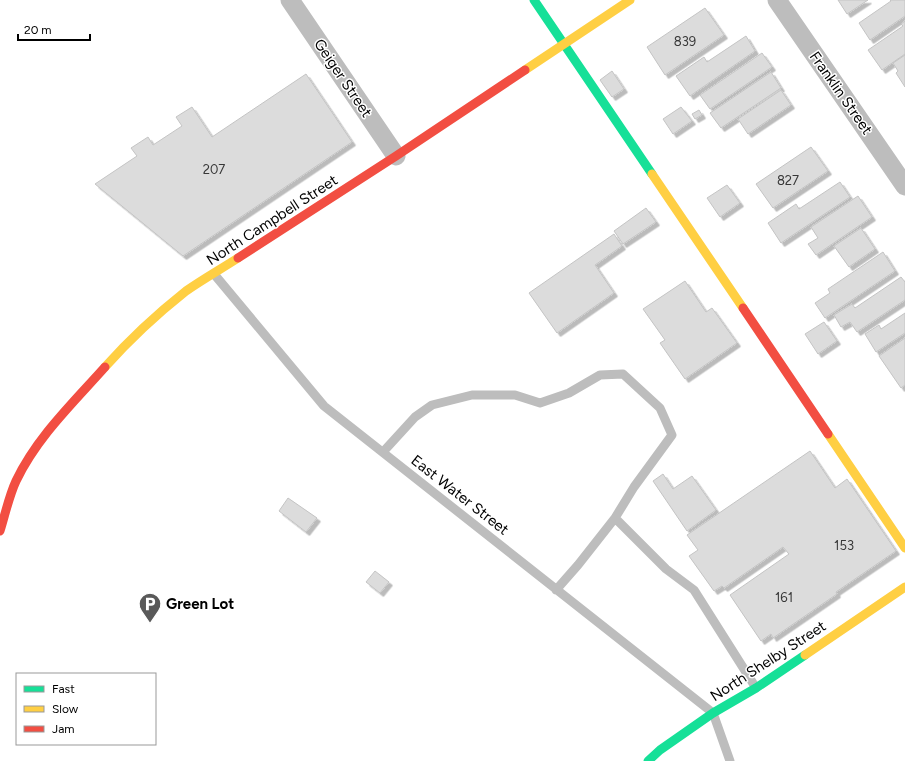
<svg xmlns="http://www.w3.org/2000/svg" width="905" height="761" font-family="Figtree,sans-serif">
<defs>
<filter id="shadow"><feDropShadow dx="3.5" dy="3.5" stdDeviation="0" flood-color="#0004"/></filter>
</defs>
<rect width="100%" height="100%" fill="#fff"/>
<!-- building -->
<path fill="#dcdcdc" stroke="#c4c4c4" filter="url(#shadow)" d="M 838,0 L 868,0 L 847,14 Z
M 890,0 L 905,0 L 905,16 L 870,40 L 859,23 L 891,1 Z
M 705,8 L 724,35 L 665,75 L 647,47 Z
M 905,21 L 905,54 L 882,70 L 868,50 L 903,26 L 901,24 Z
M 746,36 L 755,51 L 690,96 L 676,76 L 704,57 L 707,62 Z
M 762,53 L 772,67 L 710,109 L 700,95 Z
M 905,55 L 905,87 L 896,73 L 898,71 L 893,63 Z
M 612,71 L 624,89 L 612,97 L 600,80 Z
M 771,72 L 781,88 L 721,128 L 710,113 Z
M 306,74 L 352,142 L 183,256 L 95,184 L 137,156 L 131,148 L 148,137 L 153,145 L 182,126 L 176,117 L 192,107 L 212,137 Z
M 781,90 L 791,105 L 748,134 L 738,119 Z
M 681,107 L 692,121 L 673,134 L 663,119 Z
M 699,110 L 702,115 L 695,119 L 692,114 Z
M 811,147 L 828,171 L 773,208 L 756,184 Z
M 840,182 L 850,197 L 781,243 L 768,223 L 796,204 L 799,209 Z
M 727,185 L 740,203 L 720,217 L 707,198 Z
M 858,196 L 872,217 L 816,255 L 808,244 L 818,238 L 811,227 Z
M 646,208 L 656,222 L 623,244 L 614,231 Z
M 861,228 L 875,249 L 849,267 L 834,246 Z
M 614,234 L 622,246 L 595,265 L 614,293 L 557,333 L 529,293 Z
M 883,252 L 895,271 L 825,318 L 815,303 L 830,293 L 828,289 Z
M 901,277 L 905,282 L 905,300 L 857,332 L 850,322 L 841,327 L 834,315 L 852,304 L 855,308 Z
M 685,281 L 706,312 L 712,308 L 737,343 L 685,379 L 660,343 L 665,340 L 643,309 Z
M 905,313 L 905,333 L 876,352 L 865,334 L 879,325 L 881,329 Z
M 824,322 L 837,341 L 818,354 L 805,334 Z
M 905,338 L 905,385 L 901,388 L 879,356 Z
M 810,451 L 835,488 L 847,479 L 896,551 L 836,592 L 837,594 L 773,638 L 771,634 L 761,641 L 730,595 L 789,554 L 783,547 L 724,588 L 722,586 L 714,591 L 689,556 L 698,550 L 687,535 Z
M 663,474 L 673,489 L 692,476 L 716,510 L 687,531 L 653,481 Z
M 288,498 L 317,518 L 306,532 L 279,511 Z
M 375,571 L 389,582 L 380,593 L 366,582 Z"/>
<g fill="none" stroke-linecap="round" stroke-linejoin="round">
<!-- lane -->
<path stroke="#bdbdbd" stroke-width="9" d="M 214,274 L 324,406 L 713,713 L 730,761
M 383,452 L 415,417 L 432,405 L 472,395 L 515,395 L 540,403 L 569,393 L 600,375 L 623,374 L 660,408 L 672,435 L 634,487 L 615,518 L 666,569 L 694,590 L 756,688
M 556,590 L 578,565 L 615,518"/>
<!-- street -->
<path stroke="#bdbdbd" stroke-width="19" d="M 290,0 L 396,156
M 777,0 L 905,186"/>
<!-- fast -->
<path stroke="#16e098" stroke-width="9" d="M 534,0 L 652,174
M 648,761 L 660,750 L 713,713 L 756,688 L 805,655"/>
<!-- slow -->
<path stroke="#ffcf43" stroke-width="9" d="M 525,70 L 630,0
M 652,174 L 743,308
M 105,367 C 130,339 157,314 186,291 C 203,279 221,269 238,258
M 828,434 L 905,548
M 805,655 L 905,587"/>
<!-- jam -->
<path stroke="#f24e42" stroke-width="9" d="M 238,258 L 396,156 L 525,70
M 743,308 L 828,434
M 0,531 C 5,515 9,496 16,481 C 37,437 73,403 105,367"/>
</g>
<!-- icons -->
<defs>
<g id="parking-pin" transform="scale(1.15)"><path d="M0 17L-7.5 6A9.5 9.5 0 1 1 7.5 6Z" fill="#595959" stroke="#fff"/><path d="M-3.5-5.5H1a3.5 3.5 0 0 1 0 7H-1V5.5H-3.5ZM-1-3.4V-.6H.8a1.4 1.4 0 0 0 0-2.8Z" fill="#fff"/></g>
</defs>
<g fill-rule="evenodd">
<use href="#parking-pin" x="150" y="604"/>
</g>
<g text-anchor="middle" stroke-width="3" stroke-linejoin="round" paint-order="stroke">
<!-- number labels -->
<g font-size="13" fill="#373737">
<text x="685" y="46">839</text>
<text x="214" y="174">207</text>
<text x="788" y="185">827</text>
<text x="844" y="550">153</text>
<text x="784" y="602">161</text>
</g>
<!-- street labels -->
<g font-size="15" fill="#000" stroke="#fff">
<text transform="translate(343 78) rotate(56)" y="5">Geiger Street</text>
<text transform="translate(841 93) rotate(55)" y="5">Franklin Street</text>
<text transform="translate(272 220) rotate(-33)" y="5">North Campbell Street</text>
<text transform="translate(460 495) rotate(38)" y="5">East Water Street</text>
<text transform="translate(768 661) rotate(-33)" y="5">North Shelby Street</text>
</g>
<!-- poi labels -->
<g font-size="15" font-weight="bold" fill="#000" stroke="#fff" text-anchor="start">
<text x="166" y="609">Green Lot</text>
</g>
</g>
<!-- legend -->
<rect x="16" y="673" width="140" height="72" fill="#ffffff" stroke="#999999"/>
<rect x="24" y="686" width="20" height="6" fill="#16e098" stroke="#999999"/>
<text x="52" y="693" font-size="12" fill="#000000">Fast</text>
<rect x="24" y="706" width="20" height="6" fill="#ffcf43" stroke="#999999"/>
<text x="52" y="713" font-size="12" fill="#000000">Slow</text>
<rect x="24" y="726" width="20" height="6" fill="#f24e42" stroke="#999999"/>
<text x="52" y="733" font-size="12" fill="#000000">Jam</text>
<!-- scale -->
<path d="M18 34v6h72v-6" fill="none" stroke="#000000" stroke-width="2"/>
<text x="24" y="34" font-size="12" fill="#000000" stroke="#ffffff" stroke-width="3" paint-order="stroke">20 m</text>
</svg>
